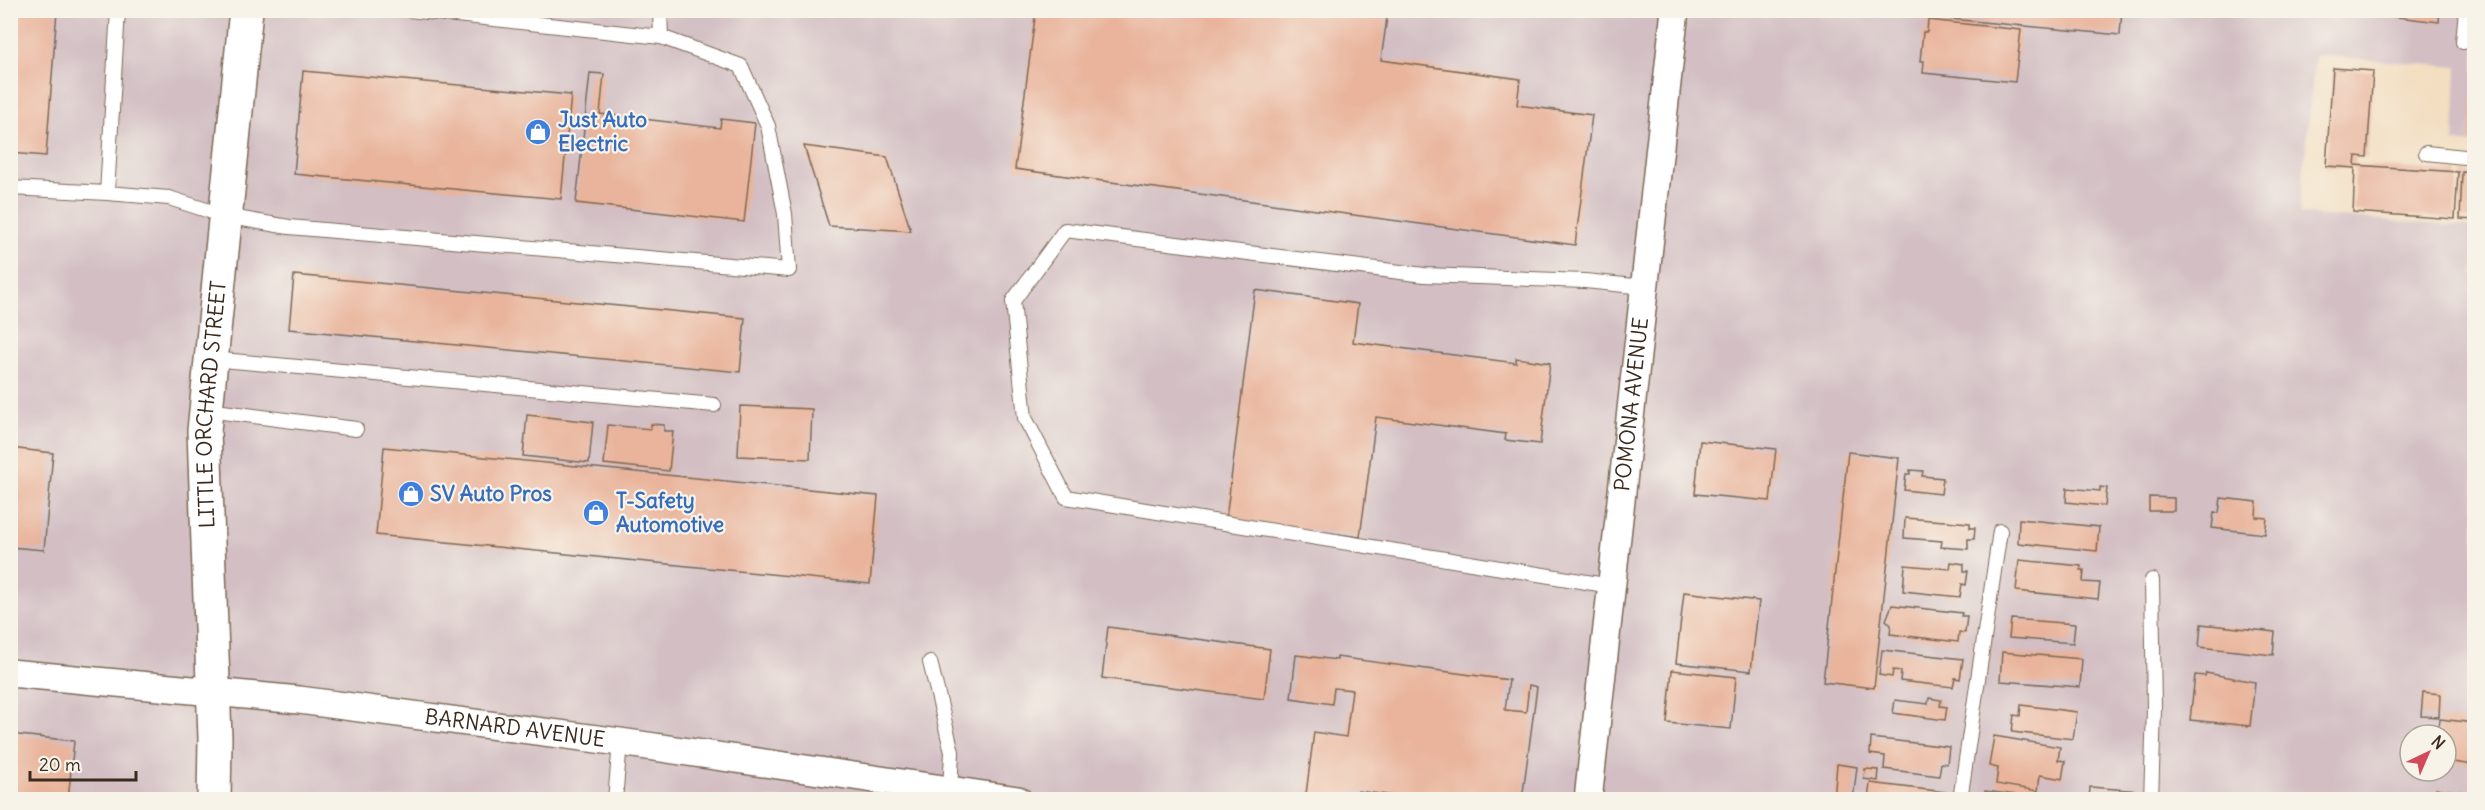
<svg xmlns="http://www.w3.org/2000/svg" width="2485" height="810" font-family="Delius,sans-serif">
<rect width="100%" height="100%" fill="#f7f3e8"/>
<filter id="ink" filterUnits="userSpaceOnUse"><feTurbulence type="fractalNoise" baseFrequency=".0167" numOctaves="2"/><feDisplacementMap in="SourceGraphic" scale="12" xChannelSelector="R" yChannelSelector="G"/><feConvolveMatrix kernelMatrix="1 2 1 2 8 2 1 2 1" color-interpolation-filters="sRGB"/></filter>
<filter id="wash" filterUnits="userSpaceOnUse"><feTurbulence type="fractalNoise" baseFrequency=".008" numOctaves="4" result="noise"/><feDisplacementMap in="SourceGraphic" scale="24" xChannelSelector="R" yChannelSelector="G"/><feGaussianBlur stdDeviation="1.35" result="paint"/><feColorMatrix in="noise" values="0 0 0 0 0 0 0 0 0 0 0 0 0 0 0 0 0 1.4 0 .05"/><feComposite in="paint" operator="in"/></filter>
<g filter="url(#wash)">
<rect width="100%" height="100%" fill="#f3dec1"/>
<!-- industrial -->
<path fill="#d2bec3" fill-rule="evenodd" d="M 10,11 L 2474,11 L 2474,143 L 2454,142 L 2457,67 L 2315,55 L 2299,214 L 2474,227 L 2474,799 L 11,799 ZM 2410,735 L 2446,735 L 2446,771 L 2410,771 Z"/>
<g id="blocks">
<!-- building -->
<path fill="#e9b49b" d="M 10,10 L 57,10 L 46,156 L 10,153 Z
M 1036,10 L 1388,10 L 1381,60 L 1520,79 L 1517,105 L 1592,115 L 1575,245 L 1015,169 Z
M 1951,10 L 2122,10 L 2120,35 L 1950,19 Z
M 2337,10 L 2440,10 L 2439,22 Z
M 1928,20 L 2021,30 L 2015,82 L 1923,73 L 1924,61 L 1920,61 L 1923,32 L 1927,32 Z
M 2333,68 L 2373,71 L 2367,157 L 2356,156 L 2355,165 L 2458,172 L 2455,219 L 2353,212 L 2355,168 L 2326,166 Z
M 303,71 L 571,95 L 561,199 L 294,174 Z
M 590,73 L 604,74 L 600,114 L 720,128 L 721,119 L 755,123 L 744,222 L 576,203 Z
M 2473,100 L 2474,100 L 2474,141 L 2469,140 Z
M 804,146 L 887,157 L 911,231 L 829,226 Z
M 2462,172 L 2474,173 L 2474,220 L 2460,219 Z
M 294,275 L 745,318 L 740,372 L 289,329 Z
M 1255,290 L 1358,304 L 1353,342 L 1516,363 L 1516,358 L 1550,363 L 1540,444 L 1505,440 L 1506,434 L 1376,417 L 1360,537 L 1226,519 Z
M 740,406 L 812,409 L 810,459 L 738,456 Z
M 527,415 L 593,422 L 589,463 L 523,456 Z
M 651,424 L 664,425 L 664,431 L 673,431 L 669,471 L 604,464 L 608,425 L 651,429 Z
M 1700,441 L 1776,449 L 1770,501 L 1695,494 Z
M 384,447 L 878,496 L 870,584 L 376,535 Z
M 10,448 L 53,453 L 44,550 L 10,547 Z
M 1848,452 L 1899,458 L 1874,688 L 1823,682 Z
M 1910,470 L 1923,471 L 1922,476 L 1943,478 L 1941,494 L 1904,490 L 1906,474 L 1910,474 Z
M 2100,487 L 2107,488 L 2105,506 L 2066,502 L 2067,488 L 2100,491 Z
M 2149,497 L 2174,498 L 2174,511 L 2149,511 Z
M 2221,498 L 2257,502 L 2256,517 L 2267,518 L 2265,534 L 2212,528 L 2214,512 L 2219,513 Z
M 1905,518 L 1970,523 L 1970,528 L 1975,528 L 1974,539 L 1968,539 L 1968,549 L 1941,547 L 1942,541 L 1904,538 Z
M 2019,519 L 2099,527 L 2097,551 L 2018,543 Z
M 2019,560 L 2081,566 L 2081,570 L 2084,570 L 2083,582 L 2100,583 L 2098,599 L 2016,591 Z
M 1951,562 L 1964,564 L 1964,571 L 1968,571 L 1966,585 L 1962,584 L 1960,597 L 1903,591 L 1905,565 L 1950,569 Z
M 1684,592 L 1759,601 L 1751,671 L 1676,663 Z
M 1892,605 L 1962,613 L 1961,616 L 1967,616 L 1965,633 L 1959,632 L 1958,642 L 1890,634 L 1891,625 L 1886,620 Z
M 2011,619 L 2075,624 L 2073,643 L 2009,638 Z
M 2201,624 L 2275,632 L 2273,655 L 2199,647 Z
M 1108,627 L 1270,649 L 1264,699 L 1102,678 Z
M 1882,650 L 1963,659 L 1960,679 L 1955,678 L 1953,687 L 1900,681 L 1901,671 L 1893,670 L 1892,677 L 1879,675 Z
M 2002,652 L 2082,659 L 2080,687 L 2000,681 Z
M 1296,655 L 1337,660 L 1337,657 L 1509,680 L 1505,710 L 1526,712 L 1529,685 L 1537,687 L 1522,800 L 1426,800 L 1358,791 L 1357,800 L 1306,794 L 1314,732 L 1346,737 L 1352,690 L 1334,688 L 1332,704 L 1291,698 Z
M 1672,670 L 1736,677 L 1731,729 L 1667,723 Z
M 2206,673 L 2255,682 L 2250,726 L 2190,720 L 2195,675 L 2205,676 Z
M 2423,692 L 2440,694 L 2439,717 L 2421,716 Z
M 1929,698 L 1941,700 L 1940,706 L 1947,707 L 1945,720 L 1893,713 L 1895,700 L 1928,704 Z
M 2021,705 L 2077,712 L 2073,739 L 2012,732 L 2014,715 L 2020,716 Z
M 2440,719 L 2474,723 L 2473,765 L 2446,761 L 2446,735 L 2438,735 Z
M 10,734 L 74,741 L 68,800 L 10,800 Z
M 1994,736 L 2060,747 L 2058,760 L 2065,761 L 2062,779 L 2040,775 L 2038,791 L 1996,784 L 1998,768 L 1989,766 Z
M 1871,738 L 1949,747 L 1947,764 L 1941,763 L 1939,776 L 1884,769 L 1885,756 L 1870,754 Z
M 1837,764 L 1857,767 L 1853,800 L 1834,800 Z
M 1865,769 L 1879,770 L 1878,781 L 1864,779 Z
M 1870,783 L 1945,792 L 1944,800 L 1868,800 Z
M 2090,787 L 2140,791 L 2139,800 L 2089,800 Z
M 2436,789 L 2466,792 L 2465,800 L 2435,800 Z
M 1985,791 L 2040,798 L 2040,800 L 1984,800 Z"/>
</g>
</g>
<g filter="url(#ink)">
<use href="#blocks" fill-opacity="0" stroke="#7b6957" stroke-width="1.5"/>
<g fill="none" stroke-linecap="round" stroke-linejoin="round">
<!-- service casing -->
<g stroke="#7b6957" stroke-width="16">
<path id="service" d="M 118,10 L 107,193 L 169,198 L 225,216 L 289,227 L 789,270 L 785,214 L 768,126 L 741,66 L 661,37
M 409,10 L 661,37 L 660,10
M 2463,42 L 2466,10
M 2426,153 L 2474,158
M 10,188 L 107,193
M 212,359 L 714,405
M 207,410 L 356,429
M 1611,586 L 1066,497 L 1025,418 L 1013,301 L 1065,230 L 1424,275 L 1585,281 L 1644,287
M 930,662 L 952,752 L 950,791
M 615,800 L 620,742
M 1960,800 L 2000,531
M 2151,800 L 2154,709 L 2152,580"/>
</g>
<!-- minor casing -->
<g stroke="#7b6957" stroke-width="30">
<g id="minor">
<path id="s1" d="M 10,673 L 299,700 L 620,742 L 1018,800"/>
<path id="s2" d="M 1588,800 L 1675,10"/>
</g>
</g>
<!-- tertiary casing -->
<g stroke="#7b6957" stroke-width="36">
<g id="tertiary">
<path id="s3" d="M 214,800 L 215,738 L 204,431 L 246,10"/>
</g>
</g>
<!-- service -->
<use href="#service" stroke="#fff" stroke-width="14"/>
<!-- minor -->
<use href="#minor" stroke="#fff" stroke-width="27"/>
<!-- tertiary -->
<use href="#tertiary" stroke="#fff" stroke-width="33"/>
</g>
</g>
<!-- icons -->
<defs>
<g id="shop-disc" transform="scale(1.35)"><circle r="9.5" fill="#3f7fe0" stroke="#f7f3e8"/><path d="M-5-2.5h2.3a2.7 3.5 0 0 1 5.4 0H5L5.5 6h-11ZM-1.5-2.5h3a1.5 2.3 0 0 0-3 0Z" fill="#fff"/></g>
</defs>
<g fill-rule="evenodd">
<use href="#shop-disc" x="538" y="132"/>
<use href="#shop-disc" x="411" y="494"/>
<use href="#shop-disc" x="596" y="513"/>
</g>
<g text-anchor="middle" stroke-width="4.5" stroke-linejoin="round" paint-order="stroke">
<!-- shop labels -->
<g font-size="21" font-weight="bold" fill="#366cbe" stroke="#f7f3e8" text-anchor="start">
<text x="558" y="127">Just Auto<tspan x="558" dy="24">Electric</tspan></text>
<text x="430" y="501">SV Auto Pros</text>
<text x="616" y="508">T-Safety<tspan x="616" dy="24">Automotive</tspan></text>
</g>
<!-- street labels -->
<g font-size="21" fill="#3b2a1e" stroke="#f7f3e8">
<text dy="7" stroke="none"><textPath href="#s3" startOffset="396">LITTLE ORCHARD STREET</textPath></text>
<text dy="7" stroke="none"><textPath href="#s2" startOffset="398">POMONA AVENUE</textPath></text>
<text dy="7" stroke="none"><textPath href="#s1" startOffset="508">BARNARD AVENUE</textPath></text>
</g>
</g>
<!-- margin -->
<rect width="2485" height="810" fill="none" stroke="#f7f3e8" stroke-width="36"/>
<!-- north arrow -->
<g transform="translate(2428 753) rotate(44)"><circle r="28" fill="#f7f3e8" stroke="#aca397" stroke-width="1.5"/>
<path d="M0-4.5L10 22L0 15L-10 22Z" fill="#d1495b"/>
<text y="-9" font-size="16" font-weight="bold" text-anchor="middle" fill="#3b2a1e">N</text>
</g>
<!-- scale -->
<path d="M30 771v9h106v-9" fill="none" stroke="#3b2a1e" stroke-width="3"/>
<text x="39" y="771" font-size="18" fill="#3b2a1e" stroke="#f7f3e8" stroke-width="4.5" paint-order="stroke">20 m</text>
</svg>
